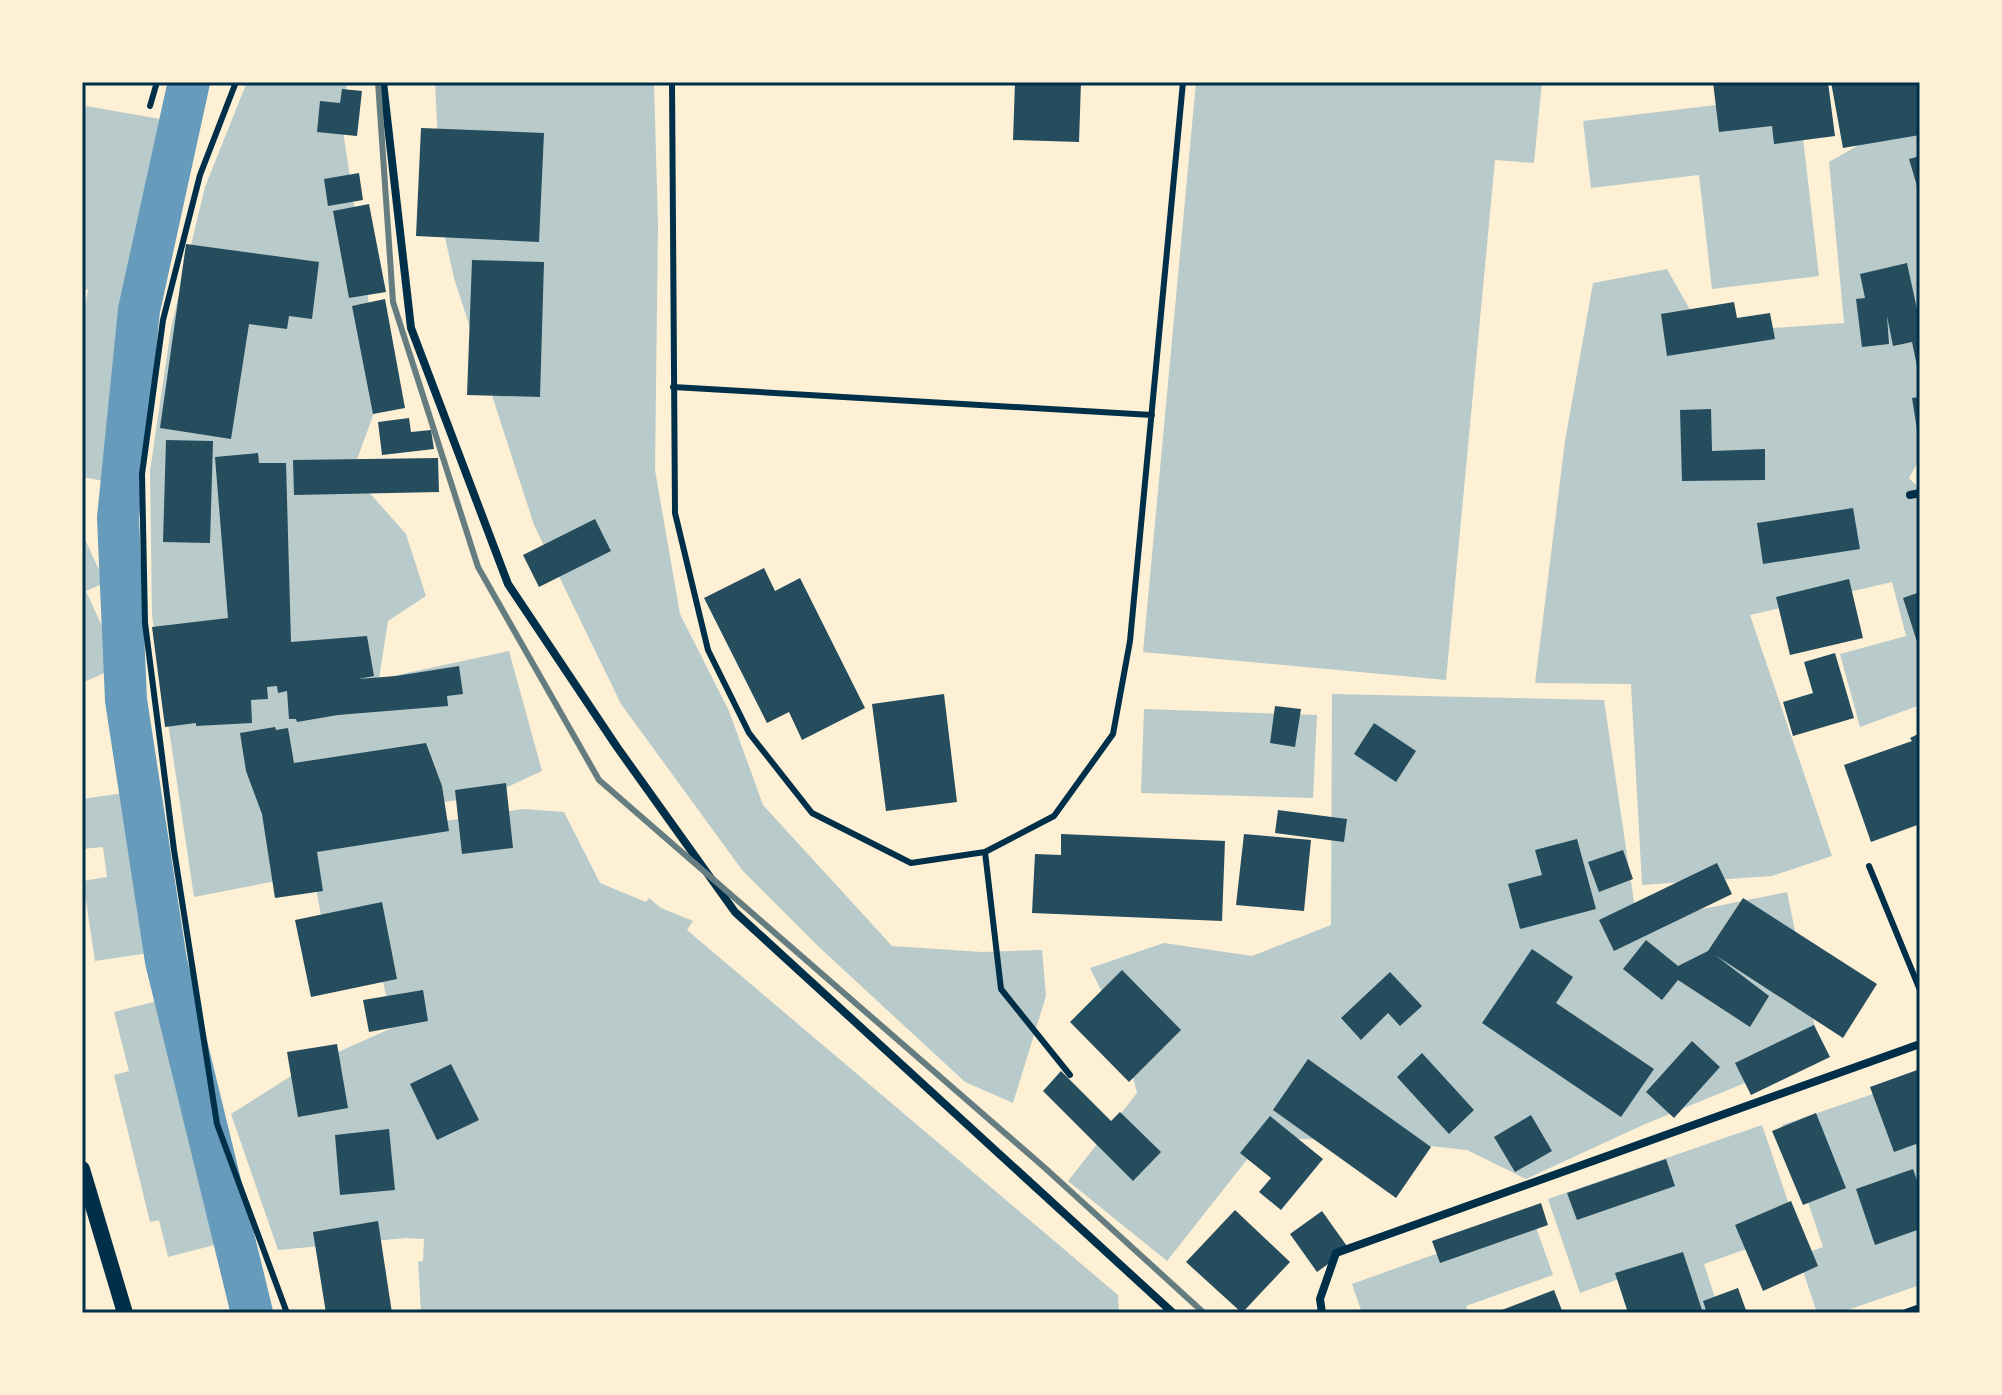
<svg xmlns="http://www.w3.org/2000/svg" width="2002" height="1395" font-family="Commissioner,sans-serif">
<rect width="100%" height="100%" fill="#fdf0d5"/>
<!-- green -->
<path fill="#b9caca" d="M 247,82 L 347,82 L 342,124 L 382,391 L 352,473 L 406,534 L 426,596 L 388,621 L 379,679 L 509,651 L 542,771 L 490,795 L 290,826 L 292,878 L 194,897 L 152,615 L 150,471 L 171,328 L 205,187 Z
M 435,82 L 654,82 L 658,225 L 655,470 L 680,614 L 729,711 L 763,805 L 892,946 L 982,952 L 1042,950 L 1046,996 L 1013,1103 L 965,1082 L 820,948 L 742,870 L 621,704 L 534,525 L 454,278 L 442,224 Z
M 1196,82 L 1542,82 L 1534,163 L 1495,160 L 1446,680 L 1143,652 Z
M 1798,95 L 1819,276 L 1712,289 L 1699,175 L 1591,188 L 1583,121 Z
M 86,106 L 166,120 L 104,481 L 82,477 L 82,322 L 88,290 L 82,288 L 82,131 Z
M 1901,121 L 1920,129 L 1920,458 L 1909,478 L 1920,489 L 1920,705 L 1860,727 L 1840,654 L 1906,636 L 1892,582 L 1750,615 L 1832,856 L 1772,876 L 1642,885 L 1631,684 L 1535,683 L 1565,441 L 1593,283 L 1667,269 L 1703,333 L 1844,323 L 1829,162 Z
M 83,535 L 105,583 L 86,591 L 120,666 L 82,683 Z
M 1332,694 L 1604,700 L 1637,922 L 1787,892 L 1820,1052 L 1643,1125 L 1526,1179 L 1467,1150 L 1383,1141 L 1264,1138 L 1167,1261 L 1068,1181 L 1137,1093 L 1121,1030 L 1090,968 L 1164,943 L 1252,956 L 1331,925 Z
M 1144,709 L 1317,715 L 1313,798 L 1141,793 Z
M 131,792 L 156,952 L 95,961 L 83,881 L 107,877 L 103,847 L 82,849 L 82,799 Z
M 523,809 L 564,812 L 600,883 L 646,902 L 649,898 L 661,908 L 693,921 L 687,930 L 1118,1295 L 1119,1313 L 421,1313 L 418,1262 L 423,1261 L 424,1239 L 406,1238 L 278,1250 L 231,1114 L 307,1066 L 394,1027 L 380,970 L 328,956 L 308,842 Z
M 161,1000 L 222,1243 L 168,1257 L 159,1220 L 150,1222 L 114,1075 L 129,1071 L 114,1012 Z
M 1920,1078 L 1920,1285 L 1839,1313 L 1817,1313 L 1798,1256 L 1823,1247 L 1782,1125 Z
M 1762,1125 L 1798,1231 L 1704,1264 L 1720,1313 L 1662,1313 L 1647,1269 L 1580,1293 L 1548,1199 Z
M 1533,1219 L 1553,1275 L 1466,1306 L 1468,1313 L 1362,1313 L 1352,1284 Z"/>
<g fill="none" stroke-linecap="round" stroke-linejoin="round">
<!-- canal -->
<path stroke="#669bbc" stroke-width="42" d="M 189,82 L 139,310 L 118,518 L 126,700 L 166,961 L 252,1313"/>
</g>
<!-- building -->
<path fill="#264d5e" d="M 1015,82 L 1081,82 L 1079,142 L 1013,140 Z
M 1713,82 L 1828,82 L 1835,136 L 1774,144 L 1772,126 L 1719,132 Z
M 1831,82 L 1920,82 L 1920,135 L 1843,148 Z
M 342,89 L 362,91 L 357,136 L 317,132 L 320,101 L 340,103 Z
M 421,128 L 544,133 L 539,242 L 416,236 Z
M 1920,156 L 1920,193 L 1919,193 L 1909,159 Z
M 359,173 L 363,200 L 328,206 L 324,179 Z
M 369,204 L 386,292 L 349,298 L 333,211 Z
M 186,244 L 319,262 L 312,319 L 289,316 L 287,329 L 249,324 L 231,439 L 160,428 Z
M 472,260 L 544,262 L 540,397 L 467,395 Z
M 1907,263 L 1920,323 L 1920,381 L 1912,342 L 1893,346 L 1887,316 L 1889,344 L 1862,347 L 1856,299 L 1865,298 L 1860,274 Z
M 385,299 L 405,408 L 373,414 L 352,306 Z
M 1734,302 L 1737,318 L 1770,313 L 1775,339 L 1667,356 L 1661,314 Z
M 1920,397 L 1920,436 L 1918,436 L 1912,398 Z
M 1711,409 L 1712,451 L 1765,449 L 1765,480 L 1682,481 L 1680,410 Z
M 409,418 L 411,432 L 431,430 L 434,449 L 382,455 L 378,422 Z
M 166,440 L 213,441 L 210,543 L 163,542 Z
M 258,453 L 259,463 L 286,463 L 291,642 L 367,636 L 374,676 L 358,679 L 396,676 L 459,666 L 463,694 L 447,696 L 448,706 L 338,715 L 297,722 L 296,719 L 289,719 L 287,691 L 278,693 L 277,686 L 267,687 L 268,699 L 251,700 L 252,723 L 196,726 L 196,723 L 165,727 L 152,627 L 228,618 L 215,457 Z
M 438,458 L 439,492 L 294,495 L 293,460 Z
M 1853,508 L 1860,549 L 1763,564 L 1757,523 Z
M 595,519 L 611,551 L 539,587 L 523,555 Z
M 764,568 L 775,591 L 800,578 L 865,708 L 802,740 L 789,712 L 767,723 L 704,598 Z
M 1849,579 L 1863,638 L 1790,655 L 1776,597 Z
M 1920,592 L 1920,647 L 1919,648 L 1903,598 Z
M 1835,653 L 1854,718 L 1793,736 L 1783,702 L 1813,693 L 1804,662 Z
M 944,694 L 957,802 L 886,811 L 872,704 Z
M 1275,706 L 1301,709 L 1295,747 L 1270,743 Z
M 1374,723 L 1416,751 L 1396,782 L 1354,754 Z
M 275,727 L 276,730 L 288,728 L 294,763 L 426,743 L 442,786 L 449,831 L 317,852 L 323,891 L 275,898 L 262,814 L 246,771 L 240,733 Z
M 1920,733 L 1920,824 L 1871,842 L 1844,765 L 1912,741 L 1910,738 Z
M 506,783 L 513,848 L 462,854 L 455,790 Z
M 1278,810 L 1347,819 L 1344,842 L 1275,833 Z
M 1061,834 L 1225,841 L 1222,921 L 1032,913 L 1035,854 L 1061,855 Z
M 1244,834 L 1311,840 L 1304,911 L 1236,905 Z
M 1577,839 L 1596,909 L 1520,929 L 1508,884 L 1542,875 L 1535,850 Z
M 1623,850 L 1633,879 L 1599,892 L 1588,862 Z
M 1717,863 L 1732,894 L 1614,951 L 1599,920 Z
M 1743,898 L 1877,984 L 1843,1038 L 1715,955 L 1769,996 L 1750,1027 L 1678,980 L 1662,1000 L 1623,969 L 1646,940 L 1678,966 L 1708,951 Z
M 382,902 L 397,979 L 311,997 L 295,920 Z
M 1532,949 L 1573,977 L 1556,1003 L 1654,1069 L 1621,1117 L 1482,1023 Z
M 1122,970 L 1181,1030 L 1129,1082 L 1070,1022 Z
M 1390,972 L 1422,1006 L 1400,1026 L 1388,1013 L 1361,1040 L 1341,1018 Z
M 423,990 L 428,1021 L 369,1032 L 363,1000 Z
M 1814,1025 L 1830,1057 L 1751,1095 L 1735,1063 Z
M 1692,1041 L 1720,1067 L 1674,1118 L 1646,1092 Z
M 337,1044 L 348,1108 L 298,1117 L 287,1052 Z
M 1422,1053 L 1474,1110 L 1449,1134 L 1397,1077 Z
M 1308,1059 L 1431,1147 L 1396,1198 L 1273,1110 Z
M 451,1064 L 479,1120 L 437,1140 L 410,1084 Z
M 1920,1069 L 1920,1155 L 1916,1144 L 1894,1152 L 1870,1087 Z
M 1061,1071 L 1111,1121 L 1120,1112 L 1161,1152 L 1133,1181 L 1043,1091 Z
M 1816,1113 L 1846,1188 L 1803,1205 L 1772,1131 Z
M 1531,1115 L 1552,1151 L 1515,1172 L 1494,1137 Z
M 1270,1116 L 1323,1159 L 1281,1210 L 1259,1192 L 1271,1178 L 1240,1153 Z
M 389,1129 L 395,1190 L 340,1195 L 335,1135 Z
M 1666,1159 L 1675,1186 L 1577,1220 L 1567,1193 Z
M 1913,1169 L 1920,1189 L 1920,1229 L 1875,1245 L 1856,1189 Z
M 1791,1201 L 1818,1266 L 1763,1291 L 1735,1225 Z
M 1541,1203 L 1548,1225 L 1440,1263 L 1432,1241 Z
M 1235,1210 L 1290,1262 L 1242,1313 L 1186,1262 Z
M 1322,1211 L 1349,1249 L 1317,1272 L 1290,1234 Z
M 378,1221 L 392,1313 L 326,1313 L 313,1232 Z
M 1683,1252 L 1703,1313 L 1628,1313 L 1615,1273 Z
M 1738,1288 L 1747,1313 L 1707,1313 L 1703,1301 Z
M 1554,1290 L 1563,1313 L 1494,1313 Z"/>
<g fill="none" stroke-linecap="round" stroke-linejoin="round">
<!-- service -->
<path stroke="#003049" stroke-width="6" d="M 236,82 L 200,175 L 163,320 L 142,474 L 145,623 L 174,850 L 217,1124 L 287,1313
M 672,82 L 675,513 L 708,650 L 749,733 L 812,813 L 911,863 L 985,852 L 1054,816 L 1113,734 L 1130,641 L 1183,82
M 150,106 L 157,82
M 673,387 L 1152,415
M 985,852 L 1001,989 L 1070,1075
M 1869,866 L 1920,990"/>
<!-- minor -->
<path stroke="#003049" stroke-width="8" d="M 383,82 L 411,328 L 508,584 L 617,747 L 735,912 L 1173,1313
M 1910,495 L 1920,493
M 1322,1313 L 1320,1299 L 1336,1253 L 1920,1044
M 1906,1313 L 1920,1308"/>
<!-- secondary -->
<path stroke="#003049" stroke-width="16" d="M 82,1169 L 125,1313"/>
<!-- rail -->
<path stroke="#657d81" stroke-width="6" d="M 378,82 L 393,302 L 478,567 L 599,780 L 1045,1168 L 1204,1313"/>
</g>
<!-- border -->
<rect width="2002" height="1395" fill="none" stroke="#fdf0d5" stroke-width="168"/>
<rect x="84" y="84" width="1834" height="1227" fill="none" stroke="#003049" stroke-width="3"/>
</svg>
